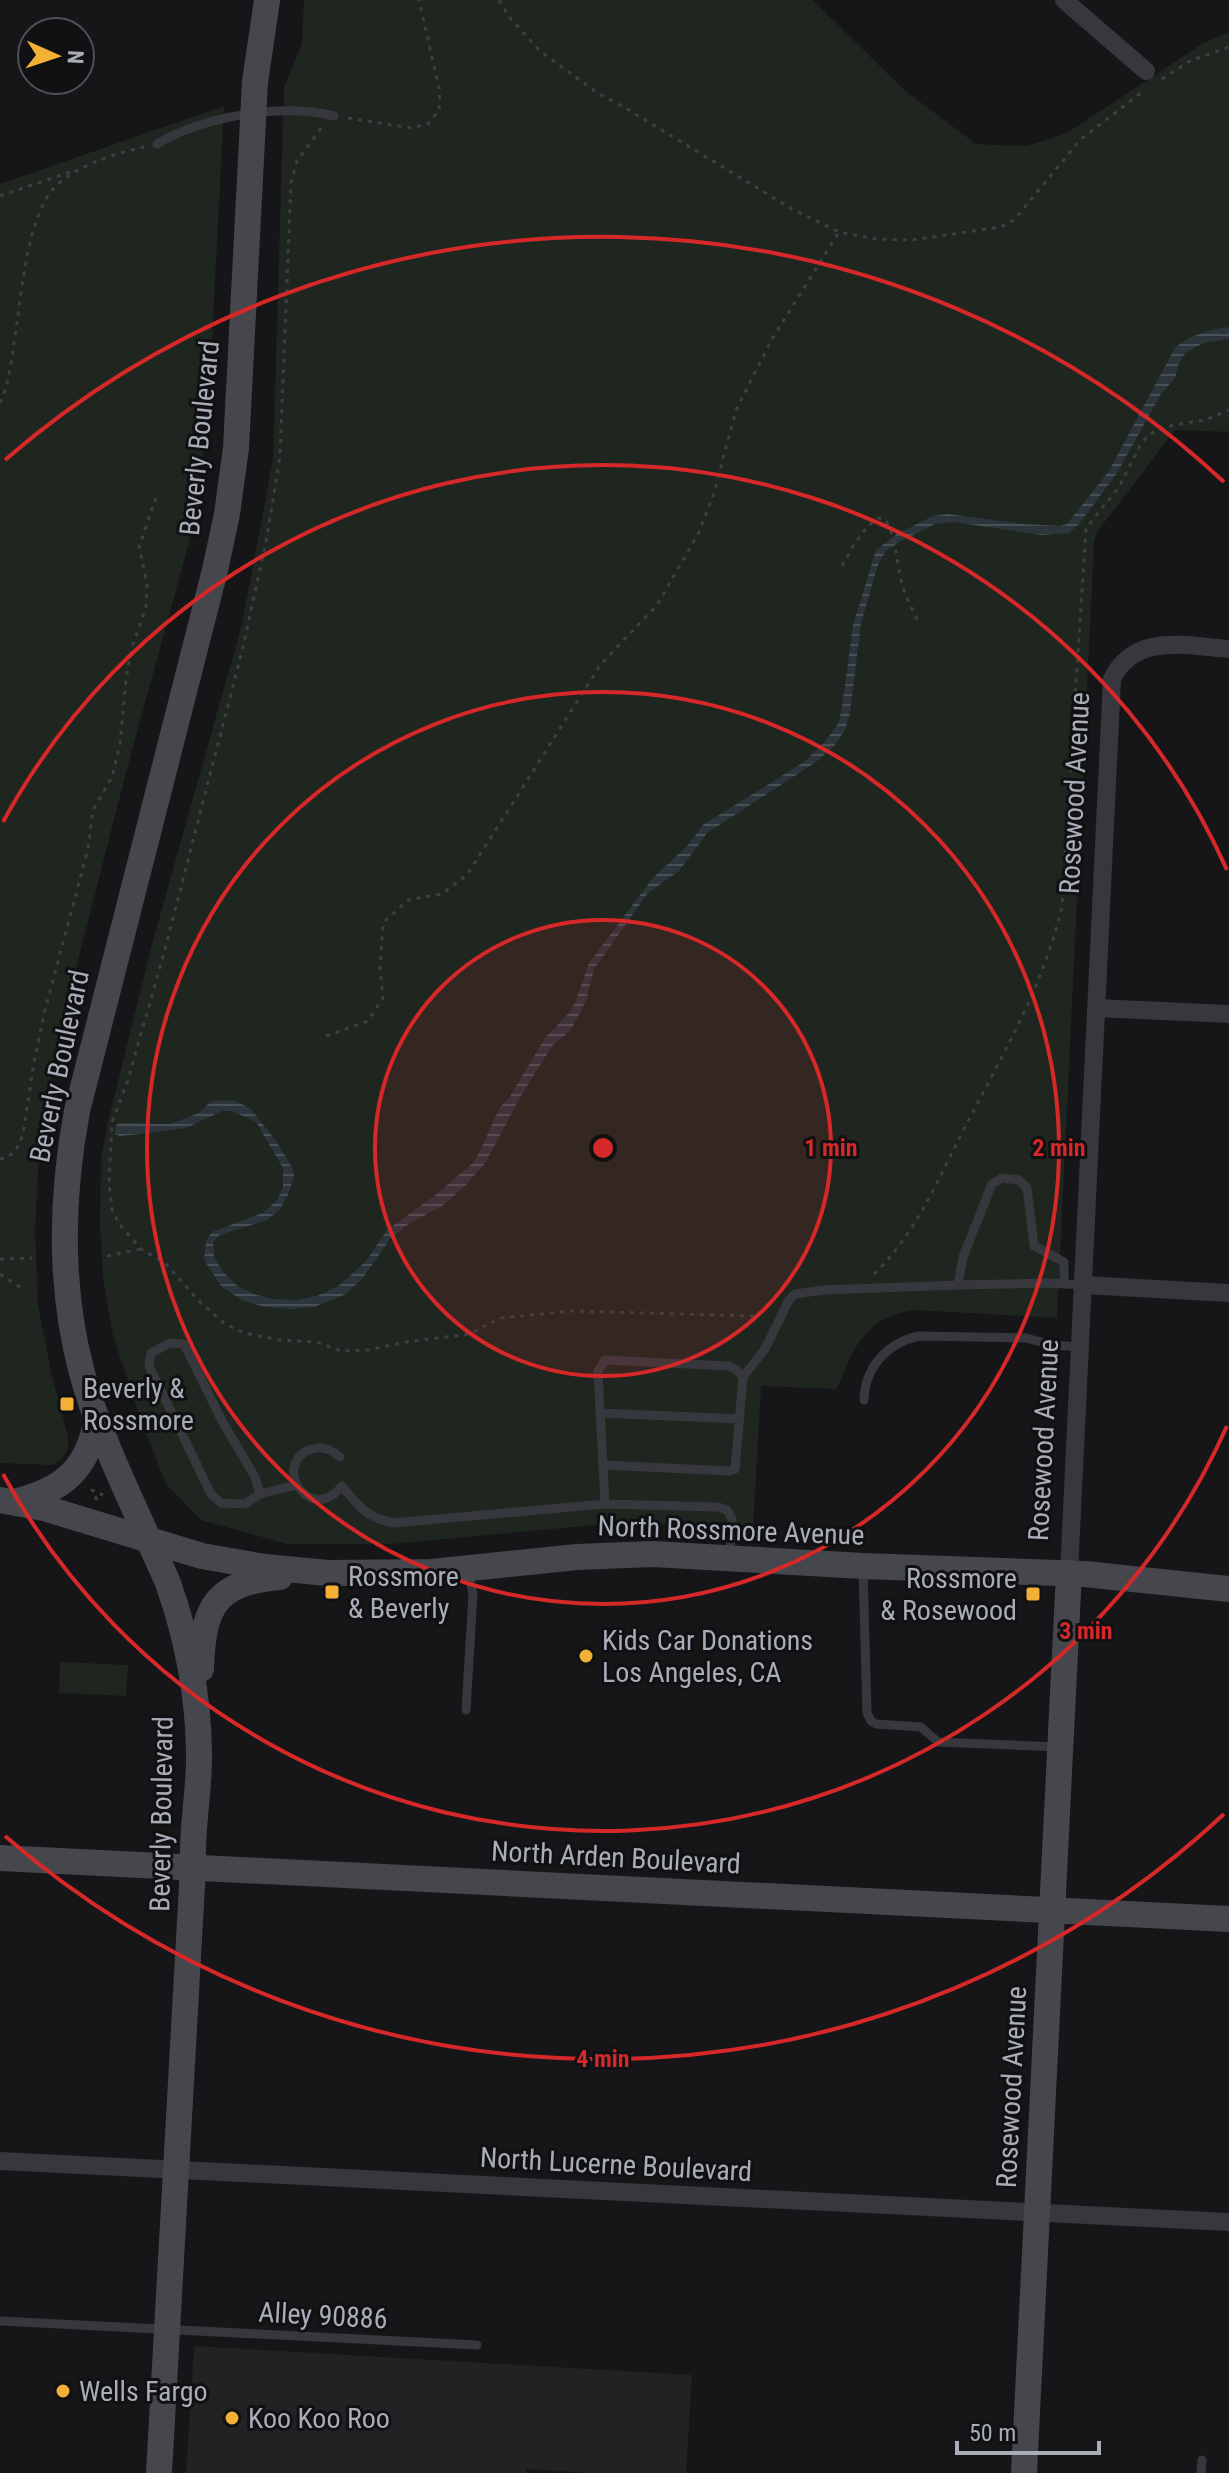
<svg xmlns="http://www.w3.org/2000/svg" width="1229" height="2473" font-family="'Roboto Condensed',sans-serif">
<defs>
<pattern id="water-rules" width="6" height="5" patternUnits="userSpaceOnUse" patternTransform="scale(2)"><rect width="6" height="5" fill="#2c353c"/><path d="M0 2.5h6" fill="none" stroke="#485056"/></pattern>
</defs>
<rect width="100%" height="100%" fill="#161618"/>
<!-- built -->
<path fill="#222225" d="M 194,2346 L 692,2375 L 686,2473 L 588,2473 L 527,2469 L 526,2473 L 186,2473 Z"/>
<!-- grass -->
<path fill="#1e261f" d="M 304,0 L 813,0 L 903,89 L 976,144 L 1027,146 L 1067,133 L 1202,44 L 1229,32 L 1229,432 L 1175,430 L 1097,532 L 1094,542 L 1057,1318 L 915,1310 C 866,1316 853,1348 837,1389 L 761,1386 L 753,1527 L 616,1523 L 391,1544 L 287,1544 L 201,1520 L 166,1484 L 139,1415 L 113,1335 L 103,1278 L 100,1223 L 101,1158 L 108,1122 L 152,944 L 242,624 L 273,459 L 284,87 L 302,43 Z
M 224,106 L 209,398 L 202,469 L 188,546 L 128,765 L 64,1015 L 48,1091 L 39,1153 L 35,1231 L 38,1304 L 51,1372 L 68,1437 L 68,1449 L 62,1459 L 52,1465 L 0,1463 L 0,184 Z
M 60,1662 L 128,1665 L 126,1696 L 59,1693 Z"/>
<!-- water -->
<path fill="url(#water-rules)" d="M 1229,327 L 1229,339 L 1203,343 L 1185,353 L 1178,365 L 1175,378 L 1161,394 L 1117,473 L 1079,524 L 1069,533 L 1041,535 L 954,522 L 935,524 L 899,542 L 886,551 L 878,565 L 861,623 L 850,713 L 845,730 L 835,745 L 816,762 L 707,833 L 679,871 L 648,893 L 594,969 L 586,1001 L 571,1030 L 552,1046 L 522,1094 L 485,1163 L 466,1185 L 442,1206 L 407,1225 L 390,1239 L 362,1279 L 344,1295 L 314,1307 L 292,1309 L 264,1307 L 242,1300 L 222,1287 L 204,1260 L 206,1241 L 212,1232 L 263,1213 L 277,1200 L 283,1188 L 283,1168 L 256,1122 L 232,1111 L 222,1111 L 186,1128 L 140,1134 L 120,1136 L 115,1134 L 116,1125 L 121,1123 L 170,1124 L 199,1113 L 210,1102 L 222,1100 L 235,1101 L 250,1108 L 276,1141 L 293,1169 L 294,1176 L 288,1195 L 279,1210 L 267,1220 L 219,1235 L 213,1243 L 214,1258 L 224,1273 L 236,1285 L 253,1294 L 273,1299 L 296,1300 L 317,1296 L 340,1285 L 366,1261 L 387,1230 L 433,1197 L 473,1163 L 481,1149 L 500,1107 L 509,1098 L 545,1038 L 568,1014 L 575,1003 L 589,963 L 652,879 L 688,845 L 703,825 L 804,762 L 824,743 L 838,724 L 842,708 L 853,625 L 876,550 L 897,534 L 933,516 L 948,514 L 1023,524 L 1060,526 L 1067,524 L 1109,471 L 1175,348 C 1188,336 1211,329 1229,327 Z"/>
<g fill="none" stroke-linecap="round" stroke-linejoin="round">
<!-- path -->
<path stroke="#3d3f44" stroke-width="3" stroke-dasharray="4 6" stroke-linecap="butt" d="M 499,0 L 510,18 L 540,51 L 596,92 L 627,109 L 792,209 L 839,232 L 876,239 L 912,240 L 1001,227 L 1014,220 L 1081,139 L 1145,90
M 1162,79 L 1190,61 L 1229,47
M 348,118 L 411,128 L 428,124 L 439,110 L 440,92 L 419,0
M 321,128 L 297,161 L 291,182 L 280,456 L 267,537 L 243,647 L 164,953 L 127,1083 L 112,1122 L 109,1184 L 112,1209 L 119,1224 L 141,1249 L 165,1263 L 201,1303 L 224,1323 L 244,1333 L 280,1340 L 317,1342 L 341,1351 L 368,1350 L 405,1342 L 470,1334 L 500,1318 L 571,1311 L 753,1316 L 767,1310
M 0,196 L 76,170
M 0,403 C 9,384 11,363 14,343 C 21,302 26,215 56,186 C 78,165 116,153 145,147
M 842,566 C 852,548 861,530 878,518 L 885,519 C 898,541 896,564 903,588 C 907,600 914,612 919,624
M 326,1036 L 368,1021 L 383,998 L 380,967 L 383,923 L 408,900 L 442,894 L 467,875 L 601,664 L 657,605 L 698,534 L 713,496 L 736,410 L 772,339 L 839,232
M 0,1159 L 6,1158 L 15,1152 L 23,1135 L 34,1062 L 45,1010 L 88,849 L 93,810 L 112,777 L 120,744 L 126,679 L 131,650 L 146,607 L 147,584 L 139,547 L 156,498
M 107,1256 L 141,1249
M 0,1259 L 32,1258
M 0,1274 L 21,1288
M 874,1274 C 916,1234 938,1179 964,1129 C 1001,1058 1044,985 1062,906 L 1086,528 L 1119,487 L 1140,446 L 1149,434 L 1173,425 L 1205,420 L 1229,410
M 97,1500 L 92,1490 L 103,1495"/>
<!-- lane -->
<path stroke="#37383d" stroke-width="9" d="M 157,144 C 205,116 280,103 334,116
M 958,1285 L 963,1257 L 992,1184 L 1002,1178 L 1019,1180 L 1027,1188 L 1034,1246 L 1064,1262 L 1064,1283
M 864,1400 C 865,1367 887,1343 919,1336 L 1026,1338 L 1052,1345 L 1080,1347
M 600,1413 L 740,1419
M 340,1457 C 332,1450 323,1445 312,1449 C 270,1462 309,1527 342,1486 C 359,1507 366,1517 393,1523 L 605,1504 L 718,1507 L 727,1510 L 732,1519 L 730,1554
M 604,1465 L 730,1471 L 735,1469 L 743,1377 L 765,1349 L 789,1300 L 795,1294 L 824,1290 L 958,1285 L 1047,1283 L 1084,1285
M 260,1494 L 255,1477 L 222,1421 L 184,1344 L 170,1343 L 151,1353 L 149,1366 L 211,1494 L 221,1503 L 245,1504 L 260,1494 L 296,1485
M 605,1504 L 598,1371 L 605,1360 L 729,1366 L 737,1370 L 743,1377
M 863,1569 L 867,1713 L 871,1721 L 876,1724 L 921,1727 L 938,1742 L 1057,1747
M 466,1710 L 473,1594 L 468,1572
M 0,2321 L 477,2345
M 1201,2473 L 1202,2460"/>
<!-- street -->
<path stroke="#37383d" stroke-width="18" d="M 1064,0 L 1146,71
M 1096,1008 L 1229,1014
M 1084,1285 L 1229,1293
M 1069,1573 L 1112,679 C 1135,632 1186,646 1229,649
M 0,2161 L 1229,2222"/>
<!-- secondary -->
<path stroke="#45474d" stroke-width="26" d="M 0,1500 L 44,1508 L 202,1556 L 265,1567 L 328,1573 L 431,1572 L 577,1557 L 653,1554 L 863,1566 L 1085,1574 L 1229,1589
M 14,1502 C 64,1490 88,1469 97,1418
M 201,1669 C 203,1606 215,1583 280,1577
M 0,1858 L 1229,1919
M 159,2473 L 193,1868 C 191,1829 200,1790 199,1751 C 198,1693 187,1637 168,1583 C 139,1516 101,1443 82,1373 C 59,1287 61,1197 77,1111 L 215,570 L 227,514 L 236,448 L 255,82 L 267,0
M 1024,2473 L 1069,1573"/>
</g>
<!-- distance rings -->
<circle cx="603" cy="1148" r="228" fill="#d62828" fill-opacity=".12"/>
<g fill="none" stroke="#d62828" stroke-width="4">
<circle cx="603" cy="1148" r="228"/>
<circle cx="603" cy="1148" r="456"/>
<path d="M1227 1426A683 683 0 0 1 3 1474M3 822A683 683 0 0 1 1227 870"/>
<path d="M1224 1814A911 911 0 0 1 5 1836M5 460A911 911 0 0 1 1224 482"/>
</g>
<!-- markers -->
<g fill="#f2b134" stroke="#111113" stroke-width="3">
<rect x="59" y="1396" width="16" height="16" rx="4"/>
<rect x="324" y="1584" width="16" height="16" rx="4"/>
<rect x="1025" y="1586" width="16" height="16" rx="4"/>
<circle cx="586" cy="1656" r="8"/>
<circle cx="63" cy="2391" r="8"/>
<circle cx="232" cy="2418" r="8"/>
</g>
<g text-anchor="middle" stroke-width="6" stroke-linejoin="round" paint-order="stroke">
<!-- street labels -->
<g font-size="28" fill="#a8adb8" stroke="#111113">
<text transform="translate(199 438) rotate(-84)" y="10">Beverly Boulevard</text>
<text transform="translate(1074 793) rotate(-87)" y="10">Rosewood Avenue</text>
<text transform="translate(59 1066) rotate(-78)" y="10">Beverly Boulevard</text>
<text transform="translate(1043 1440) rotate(-87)" y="10">Rosewood Avenue</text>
<text transform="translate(731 1530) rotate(2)" y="10">North Rossmore Avenue</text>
<text transform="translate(161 1814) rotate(-89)" y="10">Beverly Boulevard</text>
<text transform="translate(616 1857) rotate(3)" y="10">North Arden Boulevard</text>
<text transform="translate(1011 2087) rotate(-87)" y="10">Rosewood Avenue</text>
<text transform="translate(616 2164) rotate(3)" y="10">North Lucerne Boulevard</text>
<text transform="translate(323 2315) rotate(3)" y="10">Alley 90886</text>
</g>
<!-- poi labels -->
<g font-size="28" fill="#a8adb8" stroke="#111113" text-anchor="start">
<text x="83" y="1398">Beverly &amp;<tspan x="83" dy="32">Rossmore</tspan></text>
<text x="348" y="1586">Rossmore<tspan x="348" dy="32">&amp; Beverly</tspan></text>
<text x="1017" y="1588" text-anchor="end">Rossmore<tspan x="1017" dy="32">&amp; Rosewood</tspan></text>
<text x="602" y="1650">Kids Car Donations<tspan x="602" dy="32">Los Angeles, CA</tspan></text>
<text x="79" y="2401">Wells Fargo</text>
<text x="248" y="2428">Koo Koo Roo</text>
</g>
</g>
<circle cx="603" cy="1148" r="12" fill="#d62828" stroke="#111113" stroke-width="4"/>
<g font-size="24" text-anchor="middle" font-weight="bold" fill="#d62828" stroke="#111113" stroke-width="6" stroke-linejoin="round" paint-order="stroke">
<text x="831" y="1156">1 min</text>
<text x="1059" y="1156">2 min</text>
<text x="1086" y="1639">3 min</text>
<text x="603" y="2067">4 min</text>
</g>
<!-- north arrow -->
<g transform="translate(56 56) rotate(93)"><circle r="38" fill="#111113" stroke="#4d4f55" stroke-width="2"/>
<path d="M0-6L14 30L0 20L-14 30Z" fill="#f2b134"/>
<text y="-12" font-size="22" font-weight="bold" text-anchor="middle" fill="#a8adb8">N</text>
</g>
<!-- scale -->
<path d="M957 2441v12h142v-12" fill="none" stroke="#a8adb8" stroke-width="4"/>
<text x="969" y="2441" font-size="24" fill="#a8adb8" stroke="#111113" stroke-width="6" paint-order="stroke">50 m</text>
</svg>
